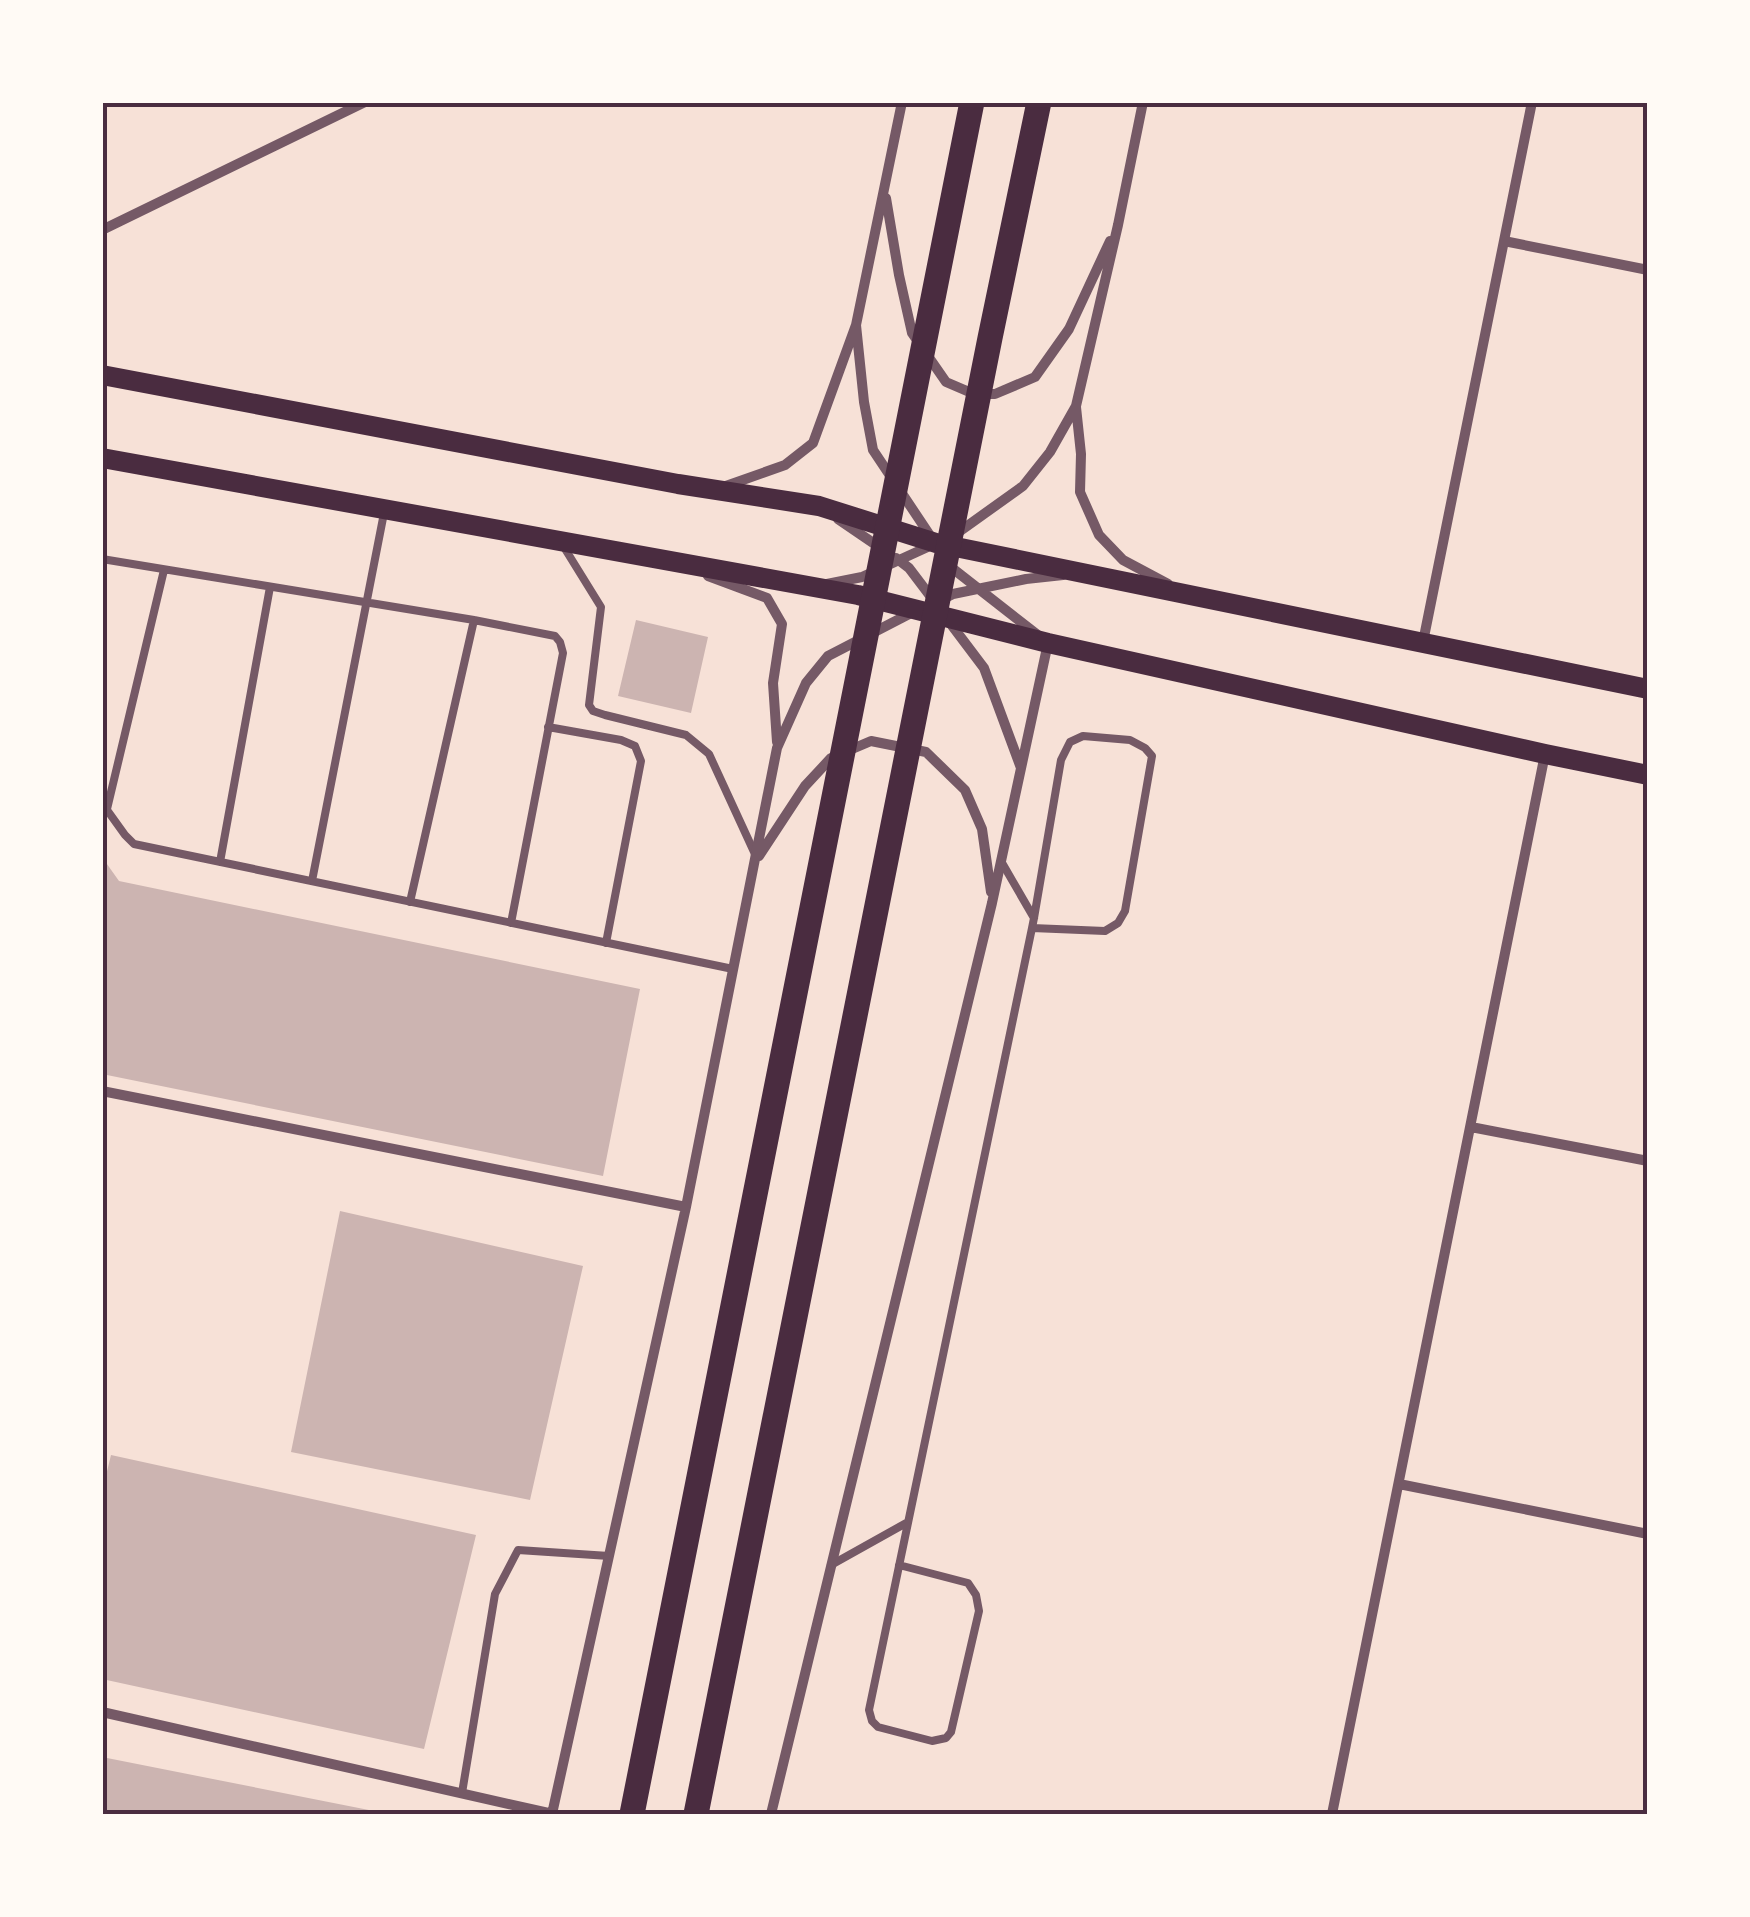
<svg xmlns="http://www.w3.org/2000/svg" width="1750" height="1917" font-family="'Exo 2',sans-serif">
<rect width="100%" height="100%" fill="#f7e1d7"/>
<!-- building -->
<path fill="#ccb4b1" d="M 636,620 L 708,637 L 691,713 L 618,696 Z
M 102,857 L 119,881 L 640,989 L 603,1176 L 102,1074 Z
M 340,1211 L 583,1266 L 530,1500 L 291,1452 Z
M 111,1455 L 476,1535 L 424,1749 L 102,1679 L 102,1492 Z
M 102,1757 L 384,1813 L 384,1814 L 102,1814 Z"/>
<g fill="none" stroke-linecap="round" stroke-linejoin="round">
<!-- service -->
<path stroke="#755966" stroke-width="8" d="M 562,544 L 601,607 L 589,705 L 593,711 L 605,715 L 686,735 L 709,754 L 755,854
M 102,559 L 474,620 L 555,636 L 560,642 L 563,653 L 511,923
M 548,727 L 621,740 L 635,746 L 641,761 L 606,943
M 102,803 L 125,835 L 134,844 L 733,969
M 107,809 L 164,570
M 1001,861 L 1034,918
M 220,862 L 270,587
M 312,881 L 384,513
M 410,902 L 474,620
M 831,1565 L 908,1522
M 899,1565 L 968,1583 L 976,1595 L 979,1611 L 951,1732 L 946,1738 L 932,1741 L 878,1727 L 872,1721 L 869,1710 L 1032,928 L 1034,918 L 1061,760 L 1070,742 L 1083,736 L 1130,740 L 1145,748 L 1152,756 L 1125,911 L 1118,923 L 1105,931 L 1032,928
M 462,1793 L 495,1594 L 518,1550 L 609,1556"/>
<!-- minor -->
<path stroke="#755966" stroke-width="10" d="M 886,198 L 899,275 L 912,333 L 946,382 L 974,394 L 995,394 L 1035,377 L 1069,329 L 1110,241
M 102,230 L 365,102
M 1504,241 L 1648,270
M 856,325 L 864,402 L 873,450 L 933,540
M 1076,407 L 1081,454 L 1080,492 L 1099,535 L 1123,560 L 1168,584
M 723,487 L 785,465 L 813,443 L 856,325 L 902,102
M 838,519 L 882,549
M 956,534 L 1023,486 L 1050,452 L 1076,406 L 1118,225 L 1143,102
M 896,558 L 909,568 L 934,601
M 708,576 L 767,598 L 782,624 L 773,683 L 777,742
M 827,584 L 862,577 L 932,545
M 943,599 L 953,594 L 1026,579 L 1063,575
M 947,619 L 984,668 L 1021,768
M 1423,642 L 1532,102
M 759,856 L 805,786 L 831,758 L 871,741 L 926,752 L 965,790 L 982,829 L 991,892
M 102,1091 L 686,1207
M 1471,1127 L 1648,1161
M 1399,1484 L 1648,1534
M 102,1712 L 553,1814
M 552,1814 L 686,1207 L 777,748 L 806,683 L 828,656 L 913,612
M 771,1814 L 992,903 L 1048,643 L 952,568 L 948,562
M 1332,1814 L 1545,754"/>
<!-- secondary -->
<path stroke="#4a2c40" stroke-width="20" d="M 102,375 L 678,484 L 819,506 L 936,543 L 1648,689
M 102,458 L 858,595 L 1048,643 L 1545,754 L 1648,775"/>
<!-- primary -->
<path stroke="#4a2c40" stroke-width="25" d="M 632,1814 L 972,102
M 696,1814 L 990,338 L 1039,102"/>
</g>
<!-- border -->
<rect width="1750" height="1917" fill="none" stroke="#fffaf5" stroke-width="210"/>
<rect x="105" y="105" width="1540" height="1707" fill="none" stroke="#4a2c40" stroke-width="4"/>
</svg>
